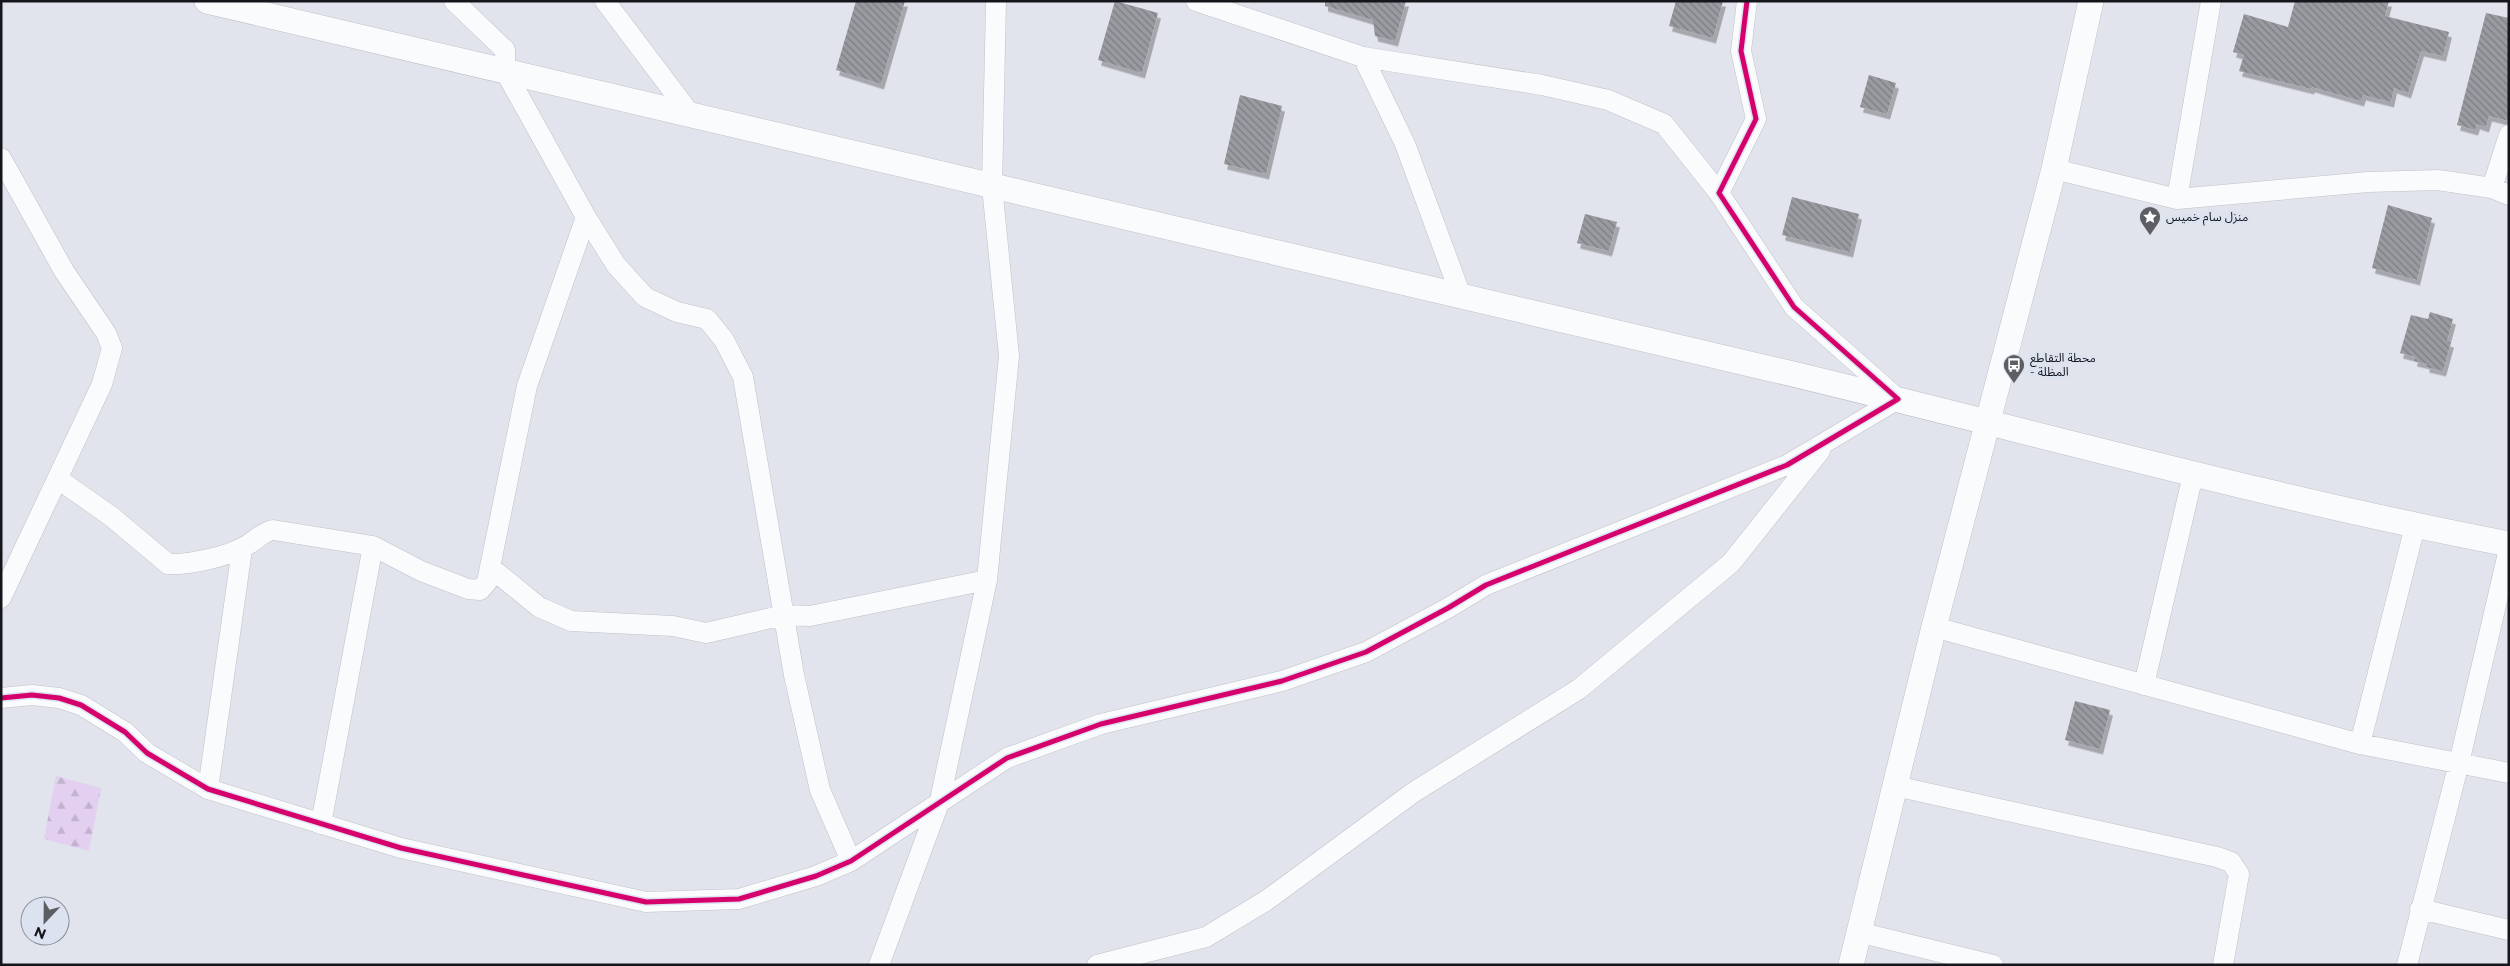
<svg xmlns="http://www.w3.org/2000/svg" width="2510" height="966" font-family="Montserrat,'Noto Sans Arabic',sans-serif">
<defs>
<pattern id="forest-firs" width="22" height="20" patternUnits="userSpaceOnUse" patternTransform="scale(1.25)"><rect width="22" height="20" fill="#e3d0f0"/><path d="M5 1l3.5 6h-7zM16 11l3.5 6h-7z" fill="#c2b2cd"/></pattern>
<pattern id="building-back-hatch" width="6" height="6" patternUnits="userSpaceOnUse" patternTransform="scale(1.25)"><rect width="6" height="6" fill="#9a9aa1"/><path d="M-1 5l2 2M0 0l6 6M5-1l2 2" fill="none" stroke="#7c7d82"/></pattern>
<filter id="shadow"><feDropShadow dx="3" dy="5.5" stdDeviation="0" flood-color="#0004"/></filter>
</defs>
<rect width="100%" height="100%" fill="#e1e4ec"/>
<!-- forest -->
<path fill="url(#forest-firs)" d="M 56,776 L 101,788 L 89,851 L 44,839 Z"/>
<!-- building -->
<path fill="url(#building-back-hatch)" filter="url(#shadow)" d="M 856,1 L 905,1 L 881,84 L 836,70 Z
M 1115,1 L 1158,13 L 1142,73 L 1098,60 Z
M 1325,1 L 1406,1 L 1395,41 L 1375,36 L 1373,20 L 1325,6 Z
M 1676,1 L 1723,1 L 1713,38 L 1669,26 Z
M 2295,1 L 2389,1 L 2385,16 L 2449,32 L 2443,56 L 2421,51 L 2408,93 L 2394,88 L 2391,102 L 2363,95 L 2361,101 L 2312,87 L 2311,89 L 2239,71 L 2244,55 L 2233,52 L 2244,14 L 2288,27 Z
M 2486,13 L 2509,18 L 2509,121 L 2489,116 L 2486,127 L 2477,124 L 2475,130 L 2457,125 Z
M 1869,75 L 1896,83 L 1887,114 L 1860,107 Z
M 1240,95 L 1282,106 L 1266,174 L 1224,164 Z
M 1792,197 L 1859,214 L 1850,252 L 1782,235 Z
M 2388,205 L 2432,218 L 2417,280 L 2372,268 Z
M 1585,214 L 1617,222 L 1609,251 L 1577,243 Z
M 2430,312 L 2453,319 L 2447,341 L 2451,342 L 2443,371 L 2426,367 L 2427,364 L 2414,361 L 2415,357 L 2400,353 L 2411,315 L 2428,319 Z
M 2075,701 L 2110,710 L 2100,749 L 2065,740 Z"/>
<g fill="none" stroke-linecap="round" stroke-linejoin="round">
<!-- minor casing -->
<g stroke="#bfc1c7" stroke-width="21">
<path id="minor" d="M 454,1 L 505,50 L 505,71 L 586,217 L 616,265 L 645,297 L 677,312 L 707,319 L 724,340 L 743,377 L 794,675 L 820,790 L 851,861
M 605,1 L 691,115
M 1196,1 L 1363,57 L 1405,144 L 1461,296
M 1363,57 L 1542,85 L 1608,100 L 1664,124 L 1719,193
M 1,158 L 64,271 L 106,333 L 112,348 L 102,384 L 1,598
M 2054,169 L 2177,199 L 2368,182 L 2438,180 L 2492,188 L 2509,195
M 2492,188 L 2509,135
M 2177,199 L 2211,1
M 58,479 L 112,517 L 168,564 C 188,565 226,557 244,547 C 254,542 262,532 273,530 L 373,546 L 421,571 L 468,589 L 480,590 L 487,582 L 527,386 L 586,217
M 490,567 L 539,607 L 571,621 L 673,626 L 706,633 L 784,615 L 810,616 L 987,580
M 1934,627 L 2360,744 L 2509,773
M 2144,685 L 2193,475
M 1,698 L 32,695 L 59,698 L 81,705 L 125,732 L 147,753 L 208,789 L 401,848 L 646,902 L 739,899 L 816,876 L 851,861 L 1007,758 L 1101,724 L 1282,681 L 1366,652 L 1448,608 L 1486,585 L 1787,465 L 1898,399 L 1794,307 L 1719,193 L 1756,119 L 1741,51 L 1747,1
M 2360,744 L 2415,526
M 1895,786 L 2217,857 L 2231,862 L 2239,874 L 2223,965
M 208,789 L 242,549
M 321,824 L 373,546
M 2420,909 L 2509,930
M 1858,932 L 1993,965
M 879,965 L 940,800 L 987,580 L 1009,356 L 992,186 L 996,1
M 1097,965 L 1206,937 L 1267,900 L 1414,792 L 1579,689 L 1731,563 L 1820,451
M 2407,965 L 2459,763 L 2509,549"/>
</g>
<!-- tertiary casing -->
<g stroke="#bfc1c7" stroke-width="26">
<path id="tertiary" d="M 207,1 C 732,124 1256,248 1780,371 C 2023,429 2264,497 2509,544
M 1851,965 L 1934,627 L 2054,169 L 2091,1"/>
</g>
<!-- minor -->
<use href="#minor" stroke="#fafbfc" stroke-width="20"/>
<!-- tertiary -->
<use href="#tertiary" stroke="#fafbfc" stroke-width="25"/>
<!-- cycleway casing -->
<g stroke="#dde2f0" stroke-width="8">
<path id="cycleway" d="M 1,698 L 32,695 L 59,698 L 81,705 L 125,732 L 147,753 L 208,789 L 401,848 L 646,902 L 739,899 L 816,876 L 851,861 L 1007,758 L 1101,724 L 1282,681 L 1366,652 L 1448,608 L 1486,585 L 1787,465 L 1898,399 L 1794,307 L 1719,193 L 1756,119 L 1741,51 L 1747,1"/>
</g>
<!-- cycleway -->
<use href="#cycleway" stroke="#d6006c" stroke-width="5"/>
</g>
<!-- icons -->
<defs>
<g id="sight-pin" transform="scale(1.125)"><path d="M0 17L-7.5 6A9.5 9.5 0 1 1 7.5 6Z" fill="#5c5e64" stroke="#dde2f0"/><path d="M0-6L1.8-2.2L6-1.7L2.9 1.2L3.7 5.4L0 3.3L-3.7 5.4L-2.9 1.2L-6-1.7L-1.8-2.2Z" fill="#fff"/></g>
<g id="bus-pin" transform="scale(1.125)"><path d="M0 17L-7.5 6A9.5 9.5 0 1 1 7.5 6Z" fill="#5c5e64" stroke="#dde2f0"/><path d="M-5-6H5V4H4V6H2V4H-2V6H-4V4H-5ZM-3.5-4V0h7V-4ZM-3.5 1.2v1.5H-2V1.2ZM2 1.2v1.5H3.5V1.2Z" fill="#fff"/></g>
</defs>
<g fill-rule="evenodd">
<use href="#sight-pin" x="2150" y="217"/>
<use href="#bus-pin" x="2014" y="365"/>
</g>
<g text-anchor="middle" stroke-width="5" stroke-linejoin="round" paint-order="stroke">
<!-- poi labels -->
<g font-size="12" fill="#14161b" stroke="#dde2f0" text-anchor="start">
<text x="2166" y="221">منزل سام خميس</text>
<text x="2030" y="362">محطة التقاطع<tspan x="2030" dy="14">- المظلة</tspan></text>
</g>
</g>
<!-- border -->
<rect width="2510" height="966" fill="none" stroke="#14161b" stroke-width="5"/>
<!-- north arrow -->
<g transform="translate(45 921) rotate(202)"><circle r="24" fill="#dde2f0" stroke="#8d909b"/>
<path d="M0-4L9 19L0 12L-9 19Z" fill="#5c5e64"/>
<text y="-8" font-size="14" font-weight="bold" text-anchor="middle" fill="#14161b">N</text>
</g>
</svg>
